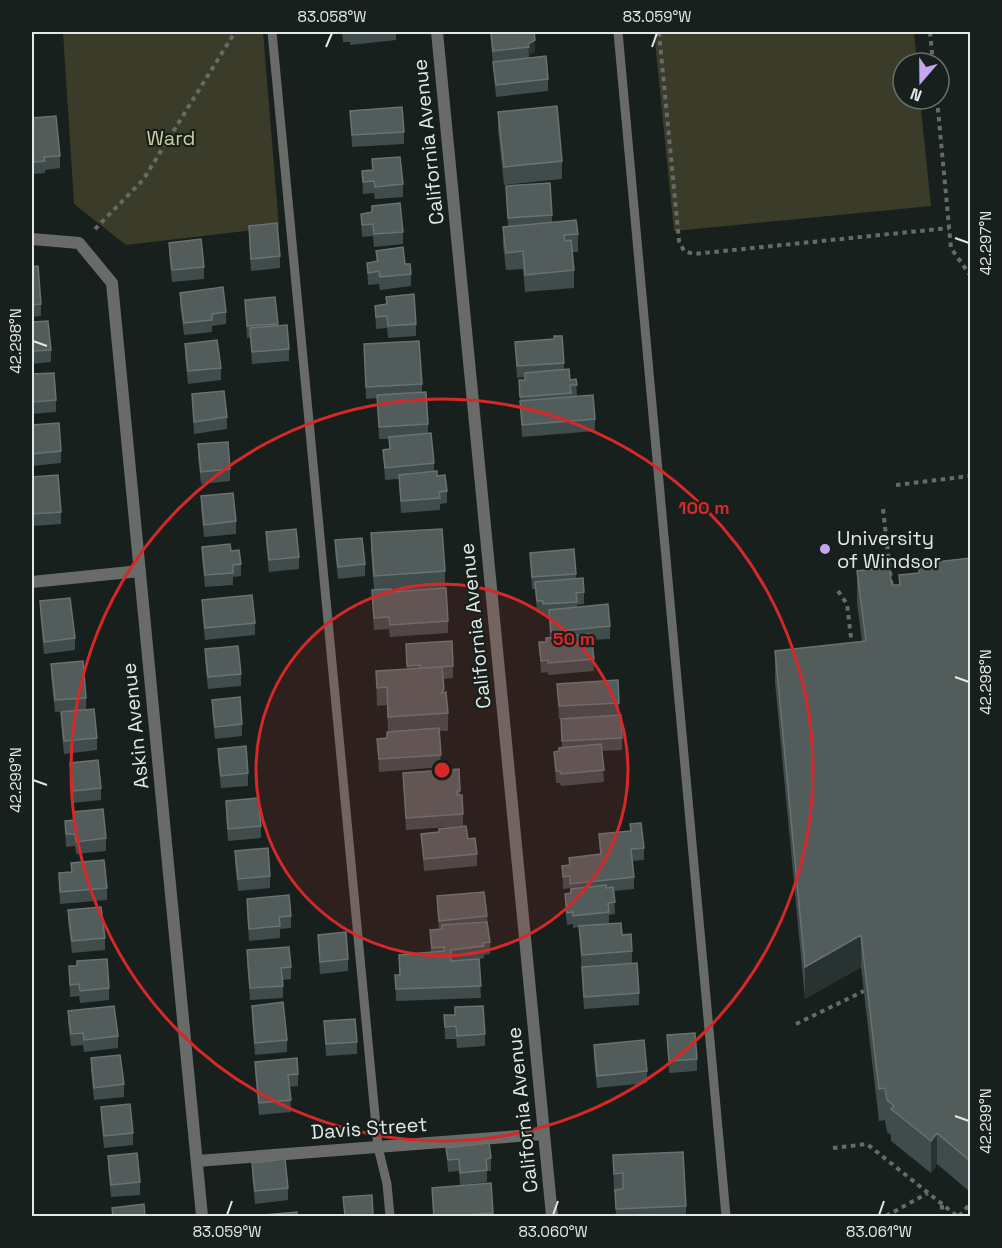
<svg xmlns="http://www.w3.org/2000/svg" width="1002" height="1248" font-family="'Space Grotesk',sans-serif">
<rect width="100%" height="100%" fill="#17201c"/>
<!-- green -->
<path fill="#3b3b2a" d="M 63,32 L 263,32 L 279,227 L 126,245 L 74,204 Z
M 654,32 L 914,32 L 917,63 L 903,63 L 903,99 L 920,99 L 931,206 L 674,231 Z"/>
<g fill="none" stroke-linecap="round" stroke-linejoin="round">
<!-- path -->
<path stroke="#646c68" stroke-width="4" stroke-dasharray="4.5 4.5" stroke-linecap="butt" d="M 659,32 L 679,241 L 684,251 L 694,254 L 949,228
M 930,32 L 933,63
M 937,99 L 951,248 L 970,275
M 95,229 L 143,180 L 235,32
M 896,485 L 970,476
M 883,509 L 892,589
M 838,591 L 847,604 L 852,646
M 796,1024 L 864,991
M 833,1148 L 867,1144 L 957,1216
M 942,1205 L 942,1216
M 886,1216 L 928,1193
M 959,1216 L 970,1204"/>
<!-- service -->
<path stroke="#686b67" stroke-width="9" d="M 272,32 L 378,1147 L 387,1184 L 390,1216
M 618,32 L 726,1216"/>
<!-- minor -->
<path stroke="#686b67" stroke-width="12" d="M 437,32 L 552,1216
M 32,239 L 79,243 L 112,283 L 202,1216
M 32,582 L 140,571
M 197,1161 L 544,1134"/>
</g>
<!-- wall -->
<path fill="#404b4b" d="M 342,32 L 396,32 L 396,40 L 350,45 L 350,42 L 343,42 Z
M 490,32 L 534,32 L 535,52 L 529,55 L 529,58 L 548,79 L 548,91 L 496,97 Z
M 350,111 L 404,132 L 404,144 L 352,147 Z
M 498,112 L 562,161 L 562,179 L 504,185 L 498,130 Z
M 33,118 L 60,156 L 60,168 L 45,170 L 45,173 L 34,174 L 32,150 L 32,130 L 33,129 Z
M 372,159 L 403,184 L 403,197 L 375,199 L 374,193 L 363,194 L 362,171 L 372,170 Z
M 506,186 L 552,215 L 552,222 L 578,234 L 578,252 L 572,252 L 574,270 L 574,288 L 525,292 L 523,269 L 506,270 L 503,245 L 503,227 L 508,226 Z
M 372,206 L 403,232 L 403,244 L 374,247 L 373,236 L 362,237 L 361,214 L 372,212 Z
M 249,226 L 280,256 L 280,268 L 251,271 L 249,238 Z
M 169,243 L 204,267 L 204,279 L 172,282 L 169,255 Z
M 376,251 L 405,264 L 411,274 L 411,286 L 380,290 L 379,284 L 368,285 L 367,263 L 376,262 Z
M 32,267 L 41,304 L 41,316 L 32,317 Z
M 180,293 L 226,312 L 226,324 L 212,326 L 212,332 L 184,335 L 180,305 Z
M 275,297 L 278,326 L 289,349 L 289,361 L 252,364 L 250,338 L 247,338 L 245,300 Z
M 386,297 L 416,324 L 416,336 L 388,338 L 387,328 L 376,329 L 375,306 L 386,304 Z
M 32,322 L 51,350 L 51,362 L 32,364 Z
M 515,342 L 564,363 L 564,369 L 570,380 L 576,379 L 577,396 L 595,419 L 595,431 L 522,437 L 519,380 L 525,380 L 525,377 L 517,378 Z
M 185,344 L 221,368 L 221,380 L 188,384 L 185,356 Z
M 364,344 L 422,384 L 422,392 L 428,424 L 428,433 L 434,463 L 434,471 L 447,491 L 447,503 L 440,504 L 440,510 L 401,513 L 399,479 L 385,480 L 383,450 L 389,449 L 389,439 L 379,439 L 377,398 L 366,399 Z
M 32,374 L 56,400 L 56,412 L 32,414 Z
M 192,394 L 227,417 L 227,429 L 194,434 Z
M 32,425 L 61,451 L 61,463 L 32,466 Z
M 198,444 L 230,469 L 230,481 L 201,484 L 198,457 Z
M 32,477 L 61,512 L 61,524 L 32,526 Z
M 201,496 L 236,521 L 236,534 L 204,537 L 201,508 Z
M 266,532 L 299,557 L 299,569 L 269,572 L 266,544 Z
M 371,533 L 445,571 L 445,588 L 448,621 L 448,633 L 390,637 L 389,629 L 374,630 L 372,602 L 372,590 L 374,590 L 371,551 Z
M 335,540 L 365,564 L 365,576 L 338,579 L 335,552 Z
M 202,547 L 231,551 L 241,564 L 241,576 L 233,577 L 233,585 L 205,587 L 202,559 Z
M 530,553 L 576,574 L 576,578 L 584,592 L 584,604 L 577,605 L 577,607 L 610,626 L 610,639 L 592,640 L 594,671 L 548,675 L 548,672 L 541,673 L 539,642 L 546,642 L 546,638 L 550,638 L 549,616 L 543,616 L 543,613 L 537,613 L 535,589 L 532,589 Z
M 970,558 L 970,1192 L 937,1164 L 931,1173 L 891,1141 L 891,1135 L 887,1132 L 885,1120 L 879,1121 L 861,967 L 805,999 L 775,682 L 775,651 L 862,642 L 857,602 L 857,571 L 892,585 L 899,585 L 899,575 L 919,573 Z
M 202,600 L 255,623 L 255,635 L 205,640 L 202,612 Z
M 40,601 L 75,638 L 75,650 L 44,654 L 40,613 Z
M 406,644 L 453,666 L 453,678 L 443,679 L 444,693 L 448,713 L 448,731 L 439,731 L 441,767 L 379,772 L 377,739 L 387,738 L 388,732 L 387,705 L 377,706 L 376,671 L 407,669 Z
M 205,649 L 241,674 L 241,686 L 208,689 L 205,661 Z
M 51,664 L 86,698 L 86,710 L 55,712 L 51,676 Z
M 557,684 L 619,703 L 619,715 L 559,719 Z
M 212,700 L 242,724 L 242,736 L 215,739 L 212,712 Z
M 61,712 L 97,738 L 97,750 L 64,754 L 61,724 Z
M 561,719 L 622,738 L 622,750 L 602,751 L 604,782 L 561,786 L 560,783 L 556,783 L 554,752 L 559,751 L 562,748 Z
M 218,749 L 248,773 L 248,786 L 221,788 L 218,761 Z
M 70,763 L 101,788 L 101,800 L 73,803 L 70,775 Z
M 459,769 L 460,795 L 463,814 L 463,826 L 406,830 L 403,773 Z
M 226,801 L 261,826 L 261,838 L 228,841 L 226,813 Z
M 73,812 L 106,838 L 106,851 L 76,854 L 75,846 L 66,847 L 65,821 L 73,820 Z
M 421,834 L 468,839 L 477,854 L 477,866 L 424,871 Z
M 599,834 L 644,848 L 644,860 L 632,861 L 634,877 L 634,889 L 614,891 L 615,914 L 609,915 L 609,924 L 622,935 L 632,951 L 632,963 L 639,993 L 639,1005 L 584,1009 L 579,927 L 573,928 L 573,924 L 567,925 L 565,906 L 565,894 L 570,893 L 570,888 L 563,889 L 562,866 L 569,865 L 569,858 L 600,854 Z
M 235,851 L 270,876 L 270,888 L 238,891 L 235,863 Z
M 71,863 L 107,888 L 107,900 L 60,904 L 59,873 L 71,872 Z
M 437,896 L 487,916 L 490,942 L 490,954 L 484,955 L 484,958 L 479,959 L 481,998 L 396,1001 L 395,975 L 399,975 L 399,955 L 431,952 L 430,930 L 439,929 L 437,908 Z
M 247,899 L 291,916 L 291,928 L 280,929 L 280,938 L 249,941 L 247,911 Z
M 68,910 L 105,938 L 105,950 L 72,953 L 68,922 Z
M 318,935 L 348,959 L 348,971 L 320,974 L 318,947 Z
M 247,950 L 291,967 L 291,979 L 283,980 L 283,998 L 250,1000 L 247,962 Z
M 69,966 L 109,988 L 109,1000 L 80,1003 L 79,996 L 70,997 Z
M 252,1006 L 287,1040 L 287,1052 L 255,1055 L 252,1018 Z
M 455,1007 L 485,1034 L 485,1046 L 457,1048 L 456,1039 L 445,1039 L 444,1015 L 455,1015 Z
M 68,1011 L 118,1036 L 118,1048 L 84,1052 L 83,1045 L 71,1046 L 68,1023 Z
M 324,1021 L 357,1042 L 357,1054 L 326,1056 Z
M 667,1035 L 697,1059 L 697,1071 L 669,1073 Z
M 594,1045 L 647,1071 L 647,1083 L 597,1088 L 594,1058 Z
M 91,1058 L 124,1084 L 124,1097 L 94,1100 L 91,1070 Z
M 255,1062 L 298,1074 L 298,1086 L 290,1087 L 291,1112 L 259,1115 L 255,1074 Z
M 101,1107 L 133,1133 L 133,1145 L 104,1148 L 101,1119 Z
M 446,1148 L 491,1158 L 491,1171 L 487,1171 L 487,1182 L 460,1185 L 459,1171 L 448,1172 Z
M 613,1155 L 686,1206 L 686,1216 L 616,1216 L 615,1192 L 614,1192 Z
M 108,1156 L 140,1182 L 140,1195 L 111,1197 L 108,1168 Z
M 252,1163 L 288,1188 L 288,1200 L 255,1204 L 252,1175 Z
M 491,1183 L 493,1216 L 433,1216 L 432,1188 Z"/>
<!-- shaded-wall -->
<path fill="#283331" d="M 535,40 L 535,52 L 529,55 L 528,44 Z
M 861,935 L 861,967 L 805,999 L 805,967 Z
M 937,1133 L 937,1164 L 931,1173 L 931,1141 Z"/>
<!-- building -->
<path fill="#525c5b" stroke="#687271" stroke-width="1.5" d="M 491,32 L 534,32 L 535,40 L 528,44 L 529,47 L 493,51 Z
M 546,56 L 548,79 L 496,85 L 493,62 Z
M 557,106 L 562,161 L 504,167 L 498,112 Z
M 402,107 L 404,132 L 352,135 L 350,111 Z
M 56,116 L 60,156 L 44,157 L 45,161 L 34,162 L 32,138 L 32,130 L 34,129 L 33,118 Z
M 400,157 L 403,184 L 375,187 L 374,181 L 363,182 L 362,171 L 373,170 L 372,159 Z
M 550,183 L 552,215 L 508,218 L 506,186 Z
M 400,203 L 403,232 L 374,234 L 373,224 L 362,225 L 361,214 L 372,212 L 372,206 Z
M 576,220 L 578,234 L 564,235 L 565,241 L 571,240 L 574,270 L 525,275 L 523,251 L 506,253 L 503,227 Z
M 277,223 L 280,256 L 251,259 L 249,226 Z
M 201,239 L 204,267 L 172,270 L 169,243 Z
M 403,247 L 405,264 L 410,264 L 411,274 L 380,277 L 379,271 L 368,273 L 367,263 L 378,261 L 376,251 Z
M 38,266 L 41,304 L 32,305 L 32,267 Z
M 223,287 L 226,312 L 212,314 L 212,320 L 184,323 L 180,293 Z
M 414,294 L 416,324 L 388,326 L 387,316 L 376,317 L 375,306 L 387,304 L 386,297 Z
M 275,297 L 278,324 L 247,326 L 245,300 Z
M 48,321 L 51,350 L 32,351 L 32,322 Z
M 287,325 L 289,349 L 252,352 L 250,328 Z
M 554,336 L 562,336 L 564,363 L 517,366 L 515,342 L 554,339 Z
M 217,340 L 221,368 L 188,371 L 185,344 Z
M 419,341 L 422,384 L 366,387 L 364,344 Z
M 569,369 L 570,380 L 576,379 L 577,385 L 570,385 L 571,393 L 520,397 L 519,380 L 525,380 L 525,373 Z
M 54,373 L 56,400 L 32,402 L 32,374 Z
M 224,391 L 227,417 L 194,422 L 192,394 Z
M 426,392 L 428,424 L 379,427 L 377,395 Z
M 593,395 L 595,419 L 522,425 L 520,401 Z
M 59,423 L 61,451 L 32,454 L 32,425 Z
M 431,433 L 434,463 L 385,468 L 383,450 L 390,449 L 389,437 Z
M 228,442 L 230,469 L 201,472 L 198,444 Z
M 437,471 L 437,476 L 445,475 L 447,491 L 439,492 L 440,498 L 401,501 L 399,475 Z
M 58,475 L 61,512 L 32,514 L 32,477 Z
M 233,493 L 236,521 L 204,525 L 201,496 Z
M 296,529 L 299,557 L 269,560 L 266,532 Z
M 442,529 L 445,571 L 374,576 L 371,533 Z
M 362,538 L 365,564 L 338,567 L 335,540 Z
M 230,544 L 231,551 L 239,550 L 241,564 L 233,565 L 233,573 L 205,575 L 202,547 Z
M 574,549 L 576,574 L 532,577 L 530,553 Z
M 970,558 L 970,1161 L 937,1133 L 931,1141 L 891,1109 L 894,1106 L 887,1100 L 885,1088 L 879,1089 L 861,935 L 805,967 L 775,651 L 866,641 L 857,571 L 889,567 L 892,585 L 900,585 L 899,575 L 919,573 L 919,564 Z
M 583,578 L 584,592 L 576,593 L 577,602 L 543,604 L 543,601 L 537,601 L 535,582 Z
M 446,588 L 448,621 L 390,625 L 389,617 L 374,618 L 372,590 L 391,589 L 391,592 Z
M 252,595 L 255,623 L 205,628 L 202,600 Z
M 70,598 L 75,638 L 44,642 L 40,601 Z
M 608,604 L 610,626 L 551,632 L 549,610 Z
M 591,634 L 594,659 L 548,663 L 548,660 L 541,661 L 539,642 L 546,642 L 546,638 Z
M 452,641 L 453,666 L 420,668 L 420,665 L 407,666 L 406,644 Z
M 238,646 L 241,674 L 208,677 L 205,649 Z
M 83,661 L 86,698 L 55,700 L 51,664 Z
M 442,667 L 444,689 L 441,693 L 446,692 L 448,713 L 388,717 L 387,687 L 377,688 L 376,671 Z
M 618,680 L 619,703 L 559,706 L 557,684 Z
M 240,697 L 242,724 L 215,727 L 212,700 Z
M 94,709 L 97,738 L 64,741 L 61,712 Z
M 621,715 L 622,738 L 562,741 L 561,719 Z
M 439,728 L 441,755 L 379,759 L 377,739 L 387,738 L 387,732 Z
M 601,744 L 604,770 L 561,774 L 560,771 L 556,771 L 554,752 L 559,751 L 559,748 Z
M 246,746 L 248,773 L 221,776 L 218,749 Z
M 98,760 L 101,788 L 73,791 L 70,763 Z
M 459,769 L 460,791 L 457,791 L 457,795 L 462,795 L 463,814 L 406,818 L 403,773 Z
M 258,798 L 261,826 L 228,829 L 226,801 Z
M 103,809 L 106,838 L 76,842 L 75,834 L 66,834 L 65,821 L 75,820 L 73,812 Z
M 641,823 L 644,848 L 631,849 L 634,877 L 570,884 L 570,876 L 563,877 L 562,866 L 570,865 L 569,858 L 601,854 L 599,834 L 631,831 L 630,824 Z
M 466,826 L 468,839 L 475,838 L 477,854 L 424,859 L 421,834 L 439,832 L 439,829 Z
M 268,848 L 270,876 L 238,879 L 235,851 Z
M 104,860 L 107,888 L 60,892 L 59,873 L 72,872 L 71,863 Z
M 606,885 L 606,888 L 613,887 L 615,902 L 608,903 L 609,912 L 573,916 L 573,912 L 567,913 L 565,894 L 571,893 L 571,889 Z
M 484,892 L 487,916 L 439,921 L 437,896 Z
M 289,895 L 291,916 L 279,917 L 280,926 L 249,929 L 247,899 Z
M 101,907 L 105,938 L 72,941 L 68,910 Z
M 487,922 L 490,942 L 483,943 L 484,946 L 451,950 L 451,961 L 479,959 L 481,986 L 396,989 L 395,975 L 400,975 L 399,955 L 444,951 L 444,947 L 432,948 L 430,930 L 442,929 L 442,925 Z
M 621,923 L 622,935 L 631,934 L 632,951 L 582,955 L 579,926 Z
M 346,932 L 348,959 L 320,962 L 318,935 Z
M 289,947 L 291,967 L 281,968 L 283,986 L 250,988 L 247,950 Z
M 107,959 L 109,988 L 80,991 L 79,984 L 70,985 L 69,966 L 77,966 L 77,961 Z
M 637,963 L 639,993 L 584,997 L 582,967 Z
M 283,1002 L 287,1040 L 255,1043 L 252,1006 Z
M 114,1006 L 118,1036 L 84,1040 L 83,1033 L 71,1034 L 68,1011 Z
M 483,1006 L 485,1034 L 457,1036 L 456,1026 L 445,1027 L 444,1015 L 455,1015 L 455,1007 Z
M 355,1019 L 357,1042 L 326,1044 L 324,1021 Z
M 695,1033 L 697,1059 L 669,1061 L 667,1035 Z
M 644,1040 L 647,1071 L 597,1076 L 594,1045 Z
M 120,1055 L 124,1084 L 94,1088 L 91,1058 Z
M 297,1058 L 298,1074 L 288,1075 L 291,1100 L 259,1103 L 255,1062 Z
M 130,1104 L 133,1133 L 104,1136 L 101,1107 Z
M 489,1143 L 491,1158 L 486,1159 L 487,1170 L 460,1173 L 459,1159 L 448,1160 L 446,1148 Z
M 683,1152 L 686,1206 L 616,1209 L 615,1190 L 623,1189 L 623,1173 L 614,1174 L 613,1155 Z
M 137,1153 L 140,1182 L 111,1185 L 108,1156 Z
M 285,1159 L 288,1188 L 255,1191 L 252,1163 Z
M 491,1183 L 493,1213 L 453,1216 L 434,1216 L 432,1188 Z
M 372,1195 L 373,1216 L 345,1216 L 343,1197 Z
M 144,1204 L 145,1216 L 113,1216 L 112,1208 Z
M 297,1212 L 297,1216 L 264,1216 L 264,1215 Z"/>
<!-- ticks -->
<path fill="none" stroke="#e2e8e5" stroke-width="2" d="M 326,47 L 332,33M 652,47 L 657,33M 955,238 L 969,243M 33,341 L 47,346M 955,677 L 969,682M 33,780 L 47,785M 955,1116 L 969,1121M 227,1215 L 232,1201M 553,1215 L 558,1201M 879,1215 L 884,1201"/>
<!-- distance rings -->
<circle cx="442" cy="770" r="186" fill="#d62828" fill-opacity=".12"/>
<g fill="none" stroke="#d62828" stroke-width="3">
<circle cx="442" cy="770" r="186"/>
<circle cx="442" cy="770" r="371"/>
</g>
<!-- markers -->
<circle fill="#c8a6ef" stroke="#17201c" stroke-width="2" cx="825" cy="549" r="6"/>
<g text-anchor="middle" stroke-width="4.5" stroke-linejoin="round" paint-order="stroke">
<!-- park labels -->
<g font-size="20" fill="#cecf99" stroke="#17201c">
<text x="171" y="145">Ward</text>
</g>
<!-- street labels -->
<g font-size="20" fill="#e2e8e5" stroke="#17201c">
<text transform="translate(428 142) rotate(-96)" y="7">California Avenue</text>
<text transform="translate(475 626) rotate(-96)" y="7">California Avenue</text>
<text transform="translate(135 726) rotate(-96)" y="7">Askin Avenue</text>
<text transform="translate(522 1110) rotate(-96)" y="7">California Avenue</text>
<text transform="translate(369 1128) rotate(-4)" y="7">Davis Street</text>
</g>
<!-- poi labels -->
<g font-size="20" fill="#e2e8e5" stroke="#17201c" text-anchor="start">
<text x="837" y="545">University<tspan x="837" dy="23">of Windsor</tspan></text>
</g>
</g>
<circle cx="442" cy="770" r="9" fill="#d62828" stroke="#17201c" stroke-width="3"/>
<g font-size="18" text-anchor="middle" font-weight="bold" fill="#d62828" stroke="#17201c" stroke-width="4.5" stroke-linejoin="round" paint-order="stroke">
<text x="704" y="514">100 m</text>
<text x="574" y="645">50 m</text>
</g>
<!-- border -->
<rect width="1002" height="1248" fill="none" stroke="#17201c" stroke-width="66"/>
<!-- north arrow -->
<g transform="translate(921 81) rotate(200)"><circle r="28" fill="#17201c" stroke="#68706c" stroke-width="1.5"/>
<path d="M0-4.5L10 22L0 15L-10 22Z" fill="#c8a6ef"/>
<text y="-9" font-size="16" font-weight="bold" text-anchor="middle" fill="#e2e8e5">N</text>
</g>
<rect x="33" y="33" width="936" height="1182" fill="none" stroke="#e2e8e5" stroke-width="2"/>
<g font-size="15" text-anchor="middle" fill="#e2e8e5">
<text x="332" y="22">83.058°W</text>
<text x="657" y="22">83.059°W</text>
<text transform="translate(986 243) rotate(-90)" y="5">42.297°N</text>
<text transform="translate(16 341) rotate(-90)" y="5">42.298°N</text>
<text transform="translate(986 682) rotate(-90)" y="5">42.298°N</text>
<text transform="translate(16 780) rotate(-90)" y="5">42.299°N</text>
<text transform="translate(986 1121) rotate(-90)" y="5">42.299°N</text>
<text x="227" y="1237">83.059°W</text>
<text x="553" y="1237">83.060°W</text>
<text x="879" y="1237">83.061°W</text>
</g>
</svg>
